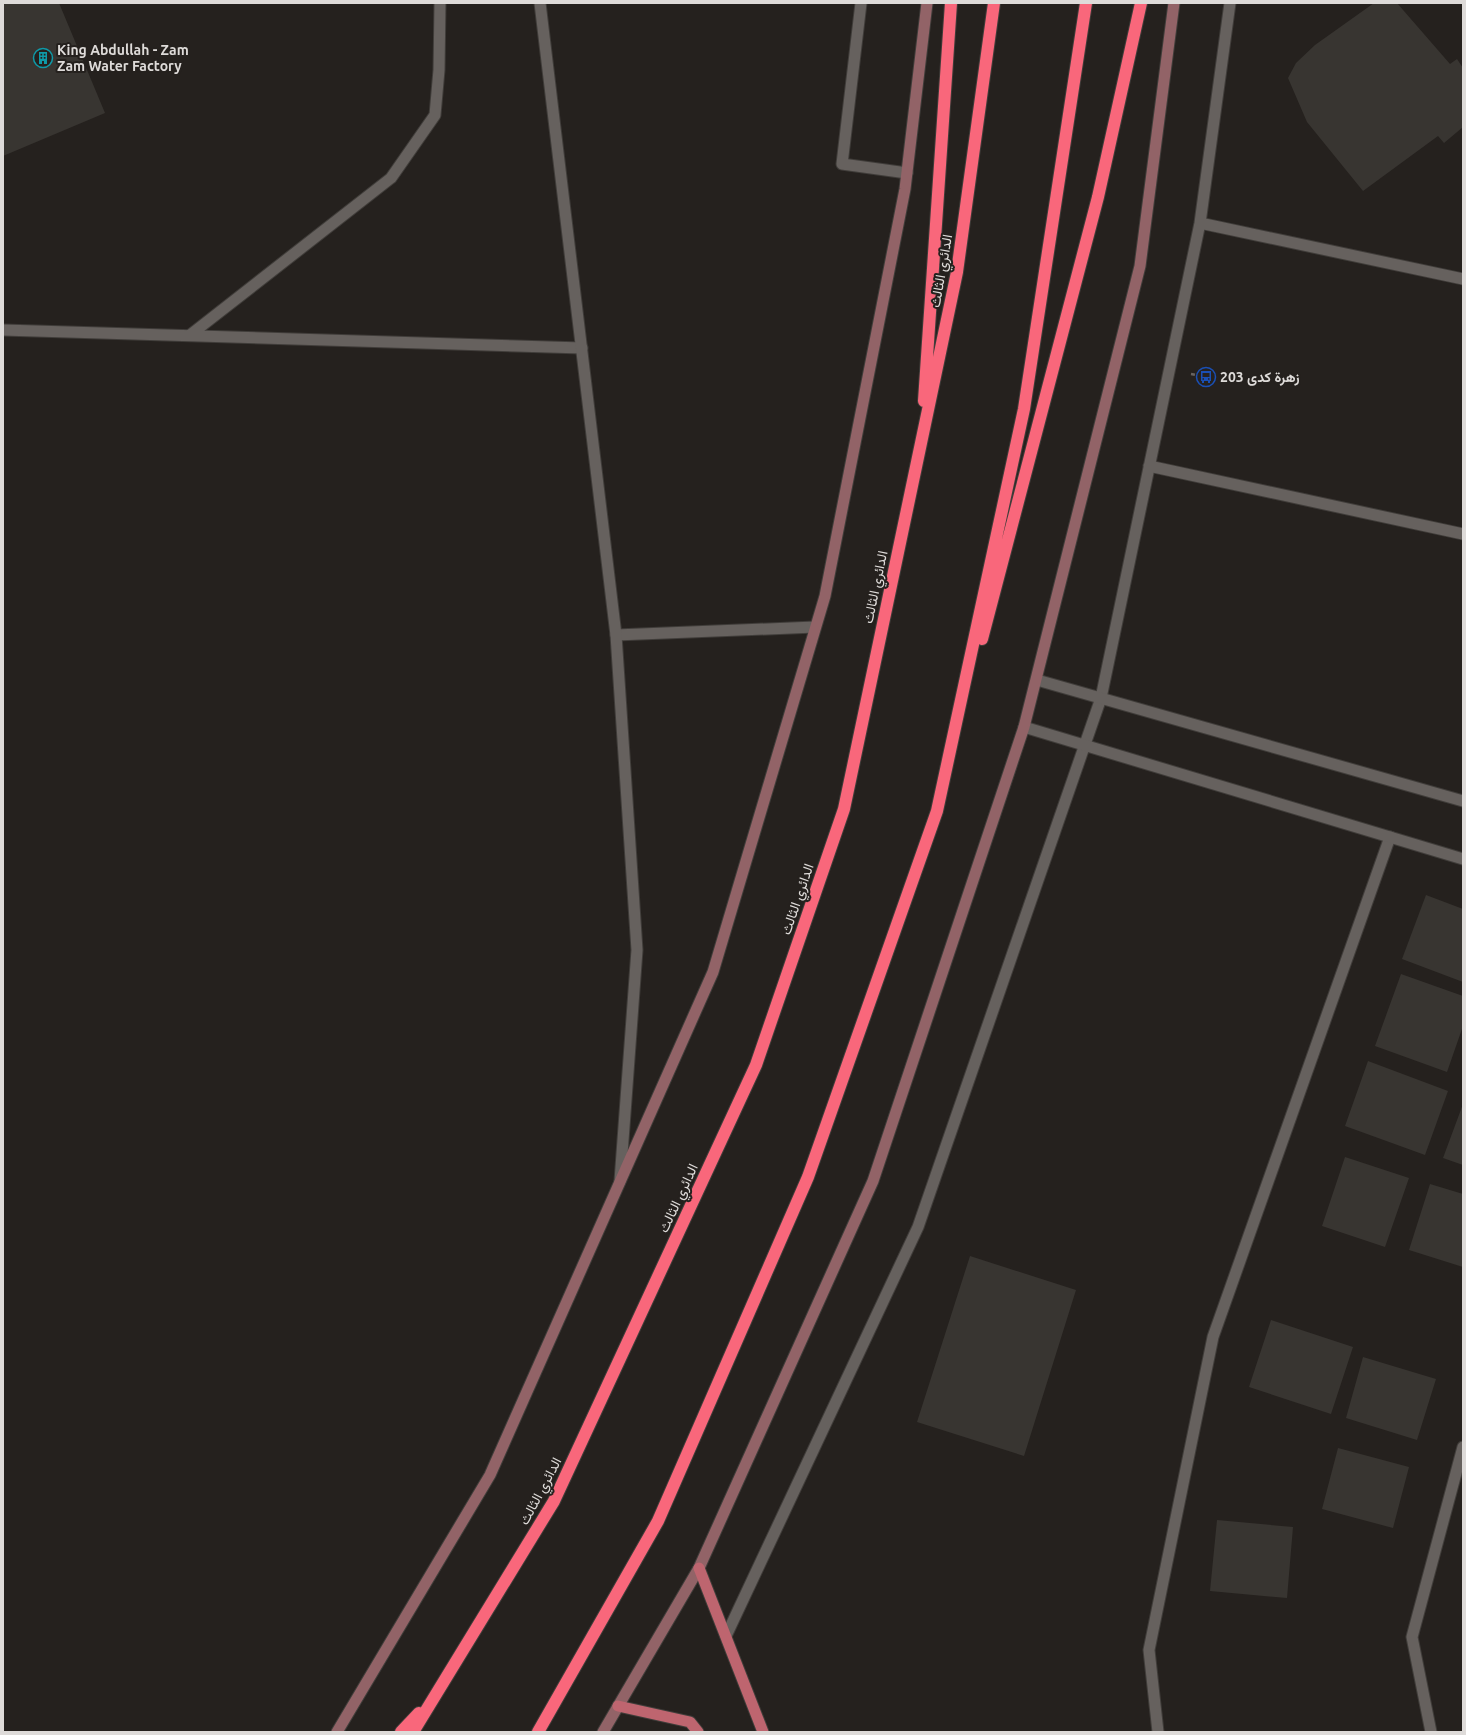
<svg xmlns="http://www.w3.org/2000/svg" width="1466" height="1735" font-family="Ubuntu,Vazirmatn,sans-serif">
<rect width="100%" height="100%" fill="#25211e"/>
<!-- building -->
<path fill="#383531" d="M 3,3 L 59,3 L 105,113 L 3,156 Z
M 1374,3 L 1397,3 L 1450,64 L 1457,59 L 1463,68 L 1463,127 L 1444,143 L 1438,136 L 1363,191 L 1307,122 L 1288,78 L 1296,63 L 1315,45 Z
M 1426,895 L 1463,909 L 1463,982 L 1402,959 Z
M 1401,974 L 1463,996 L 1463,1026 L 1447,1072 L 1375,1046 Z
M 1368,1061 L 1448,1091 L 1425,1155 L 1345,1126 Z
M 1463,1104 L 1463,1165 L 1443,1158 Z
M 1345,1157 L 1409,1178 L 1385,1247 L 1322,1226 Z
M 1430,1184 L 1463,1194 L 1463,1267 L 1409,1250 Z
M 970,1256 L 1076,1290 L 1024,1456 L 917,1422 Z
M 1271,1320 L 1353,1347 L 1331,1414 L 1249,1387 Z
M 1363,1357 L 1436,1379 L 1417,1440 L 1346,1418 Z
M 1338,1448 L 1409,1467 L 1393,1528 L 1322,1509 Z
M 1217,1520 L 1293,1527 L 1287,1598 L 1210,1591 Z"/>
<g fill="none" stroke-linecap="round" stroke-linejoin="round">
<!-- minor casing -->
<g stroke="#403d3a" stroke-width="13">
<path id="minor" d="M 861,3 L 842,164 L 907,173
M 1200,223 L 1463,279
M 3,330 L 582,348
M 190,335 L 391,178 L 435,115 L 439,70 L 440,3
M 1149,466 L 1463,534
M 616,635 L 815,627
M 726,1636 L 918,1227 L 1101,698 L 1200,223 L 1230,3
M 1158,1732 L 1149,1650 L 1213,1337 L 1390,837
M 1431,1732 L 1412,1637 L 1463,1447"/>
</g>
<!-- tertiary casing -->
<g stroke="#403d3a" stroke-width="13">
<path id="tertiary" d="M 540,3 L 616,635 L 637,950 L 620,1181
M 1037,680 L 1463,801
M 1024,727 L 1463,859"/>
</g>
<!-- secondary casing -->
<g stroke="#403d3a" stroke-width="13">
<path id="secondary" d="M 337,1732 L 490,1475 L 713,972 L 825,596 L 905,189 L 927,3
M 603,1732 L 699,1568 L 873,1181 L 1024,727 L 1140,266 L 1174,3"/>
</g>
<!-- primary casing -->
<g stroke="#403d3a" stroke-width="13">
<path id="primary" d="M 699,1568 L 763,1732
M 618,1706 L 690,1722 L 698,1732"/>
</g>
<!-- motorway casing -->
<g stroke="#403d3a" stroke-width="14">
<path id="motorway" d="M 924,401 L 951,3
M 982,639 L 1098,197 L 1141,3
M 401,1732 L 419,1713
M 413,1732 L 554,1501 L 756,1065 L 844,809 L 957,272 L 994,3
M 538,1732 L 658,1521 L 808,1177 L 937,811 L 1024,409 L 1086,3"/>
</g>
<!-- path -->
<path stroke="#686462" stroke-width="2.5" stroke-dasharray="4 2" stroke-linecap="butt" d="M 1191,374 L 1206,377"/>
<!-- minor -->
<use href="#minor" stroke="#66615e" stroke-width="11"/>
<!-- tertiary -->
<use href="#tertiary" stroke="#66615e" stroke-width="11"/>
<!-- secondary -->
<use href="#secondary" stroke="#926367" stroke-width="11"/>
<!-- primary -->
<use href="#primary" stroke="#be656f" stroke-width="11"/>
<!-- motorway -->
<use href="#motorway" stroke="#f9677b" stroke-width="12"/>
</g>
<!-- icons -->
<defs>
<g id="building-ring" transform="scale(1)"><circle r="9.5" fill="#25211e" stroke="#0f9aa8" stroke-width="1.5"/><path d="M-4-6H4V6H1V3H-1V6H-4ZM-2.5-4.3h1.7v1.8h-1.7ZM.8-4.3h1.7v1.8H.8ZM-2.5-1h1.7V.8h-1.7ZM.8-1h1.7V.8H.8Z" fill="#0f9aa8"/></g>
<g id="bus-ring" transform="scale(1)"><circle r="9.5" fill="#25211e" stroke="#1a4fb4" stroke-width="1.5"/><path d="M-5-6H5V4H4V6H2V4H-2V6H-4V4H-5ZM-3.5-4V0h7V-4ZM-3.5 1.2v1.5H-2V1.2ZM2 1.2v1.5H3.5V1.2Z" fill="#1a4fb4"/></g>
</defs>
<g fill-rule="evenodd">
<use href="#building-ring" x="43" y="58"/>
<use href="#bus-ring" x="1206" y="377"/>
</g>
<g text-anchor="middle" stroke-width="4" stroke-linejoin="round" paint-order="stroke">
<!-- poi labels -->
<g font-size="14" font-weight="bold" fill="#dedbd9" stroke="#25211e" text-anchor="start">
<text x="57" y="55">King Abdullah - Zam<tspan x="57" dy="16">Zam Water Factory</tspan></text>
<text x="1220" y="382">زهرة كدى 203</text>
</g>
<!-- street labels -->
<g font-size="14" fill="#dedbd9" stroke="#25211e">
<text transform="translate(941 271) rotate(-80)" y="5">الدائري الثالث</text>
<text transform="translate(875 587) rotate(-78)" y="5">الدائري الثالث</text>
<text transform="translate(797 899) rotate(-71)" y="5">الدائري الثالث</text>
<text transform="translate(678 1198) rotate(-65)" y="5">الدائري الثالث</text>
<text transform="translate(540 1491) rotate(-62)" y="5">الدائري الثالث</text>
</g>
</g>
<!-- border -->
<rect width="1466" height="1735" fill="none" stroke="#dedbd9" stroke-width="8"/>
</svg>
